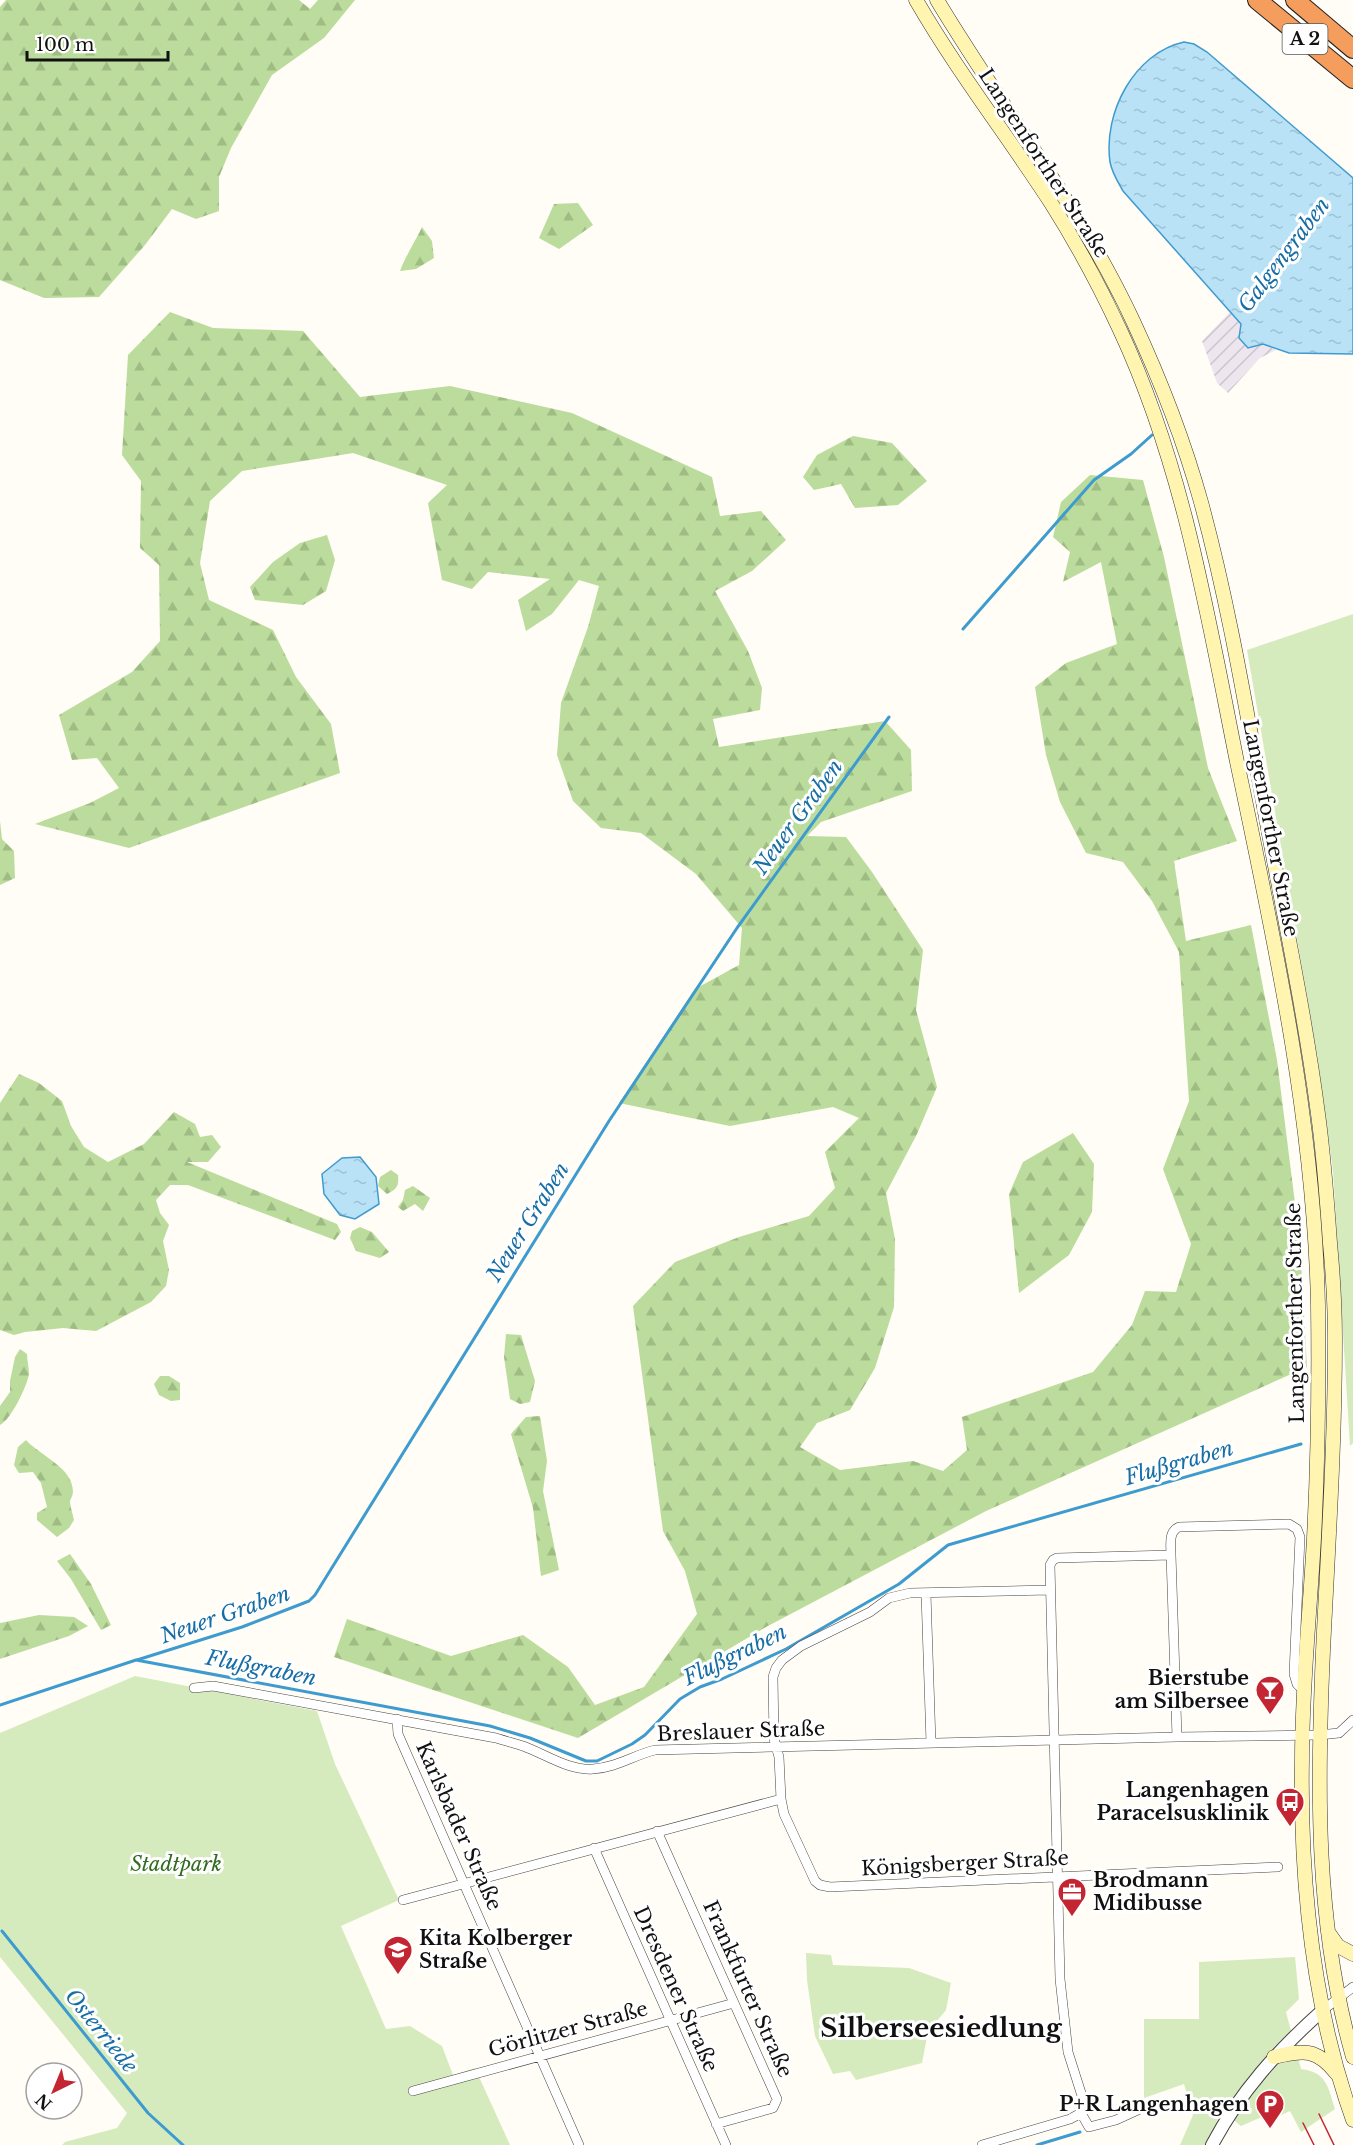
<svg xmlns="http://www.w3.org/2000/svg" width="1353" height="2145" font-family="'Libre Baskerville',serif">
<defs>
<pattern id="industrial-furrows" width="10" height="10" patternUnits="userSpaceOnUse" patternTransform="scale(1.5)"><rect width="10" height="10" fill="#eee6ef"/><path d="M-1 1l2-2M0 10L10 0M9 11l2-2" fill="none" stroke="#cbc4cc"/></pattern>
<pattern id="forest-firs" width="22" height="20" patternUnits="userSpaceOnUse" patternTransform="scale(1.5)"><rect width="22" height="20" fill="#bbdc9c"/><path d="M5 1l3.5 6h-7zM16 11l3.5 6h-7z" fill="#a0bc85"/></pattern>
<pattern id="water-ripples" width="26" height="14" patternUnits="userSpaceOnUse" patternTransform="scale(1.5)"><rect width="26" height="14" fill="#b9e2f7"/><path d="M2 4q2-2 4 0t4 0M15 11q2-2 4 0t4 0" fill="none" stroke="#9ec1d3"/></pattern>
</defs>
<rect width="100%" height="100%" fill="#fffdf5"/>
<!-- industrial -->
<path fill="url(#industrial-furrows)" d="M 1230,312 L 1263,344 L 1276,350 L 1260,358 L 1228,393 L 1217,383 L 1202,341 Z"/>
<!-- forest -->
<path fill="url(#forest-firs)" d="M 6,0 L 299,0 L 310,9 L 318,0 L 355,0 L 324,38 L 272,75 L 231,148 L 219,177 L 219,211 L 196,219 L 172,209 L 145,245 L 99,297 L 44,298 L 0,280 L 0,7 Z
M 578,203 L 593,225 L 559,249 L 539,238 L 554,204 Z
M 422,227 L 432,241 L 434,258 L 416,269 L 400,271 C 406,255 415,242 422,227 Z
M 170,312 L 213,328 L 303,331 L 360,397 L 450,386 L 572,413 L 712,477 L 720,516 L 761,511 L 786,540 L 752,571 L 715,591 L 748,651 L 762,688 L 760,710 L 713,719 L 719,747 L 885,721 L 911,750 L 912,791 L 821,822 L 807,836 L 846,837 L 872,872 L 923,950 L 916,1010 L 937,1087 L 917,1134 L 886,1193 L 895,1239 L 894,1307 L 875,1368 L 850,1410 L 817,1423 L 800,1447 L 840,1470 L 913,1461 L 943,1471 L 967,1450 L 962,1417 L 1093,1372 L 1132,1325 L 1145,1291 L 1176,1292 L 1191,1244 L 1163,1169 L 1189,1101 L 1179,952 L 1152,901 L 1123,862 L 1086,853 L 1060,802 L 1046,755 L 1035,687 L 1066,663 L 1117,644 L 1101,562 L 1063,582 L 1070,552 L 1053,537 L 1061,502 L 1090,475 L 1143,480 L 1164,557 L 1208,768 L 1237,841 L 1174,861 L 1186,941 L 1251,925 L 1277,1060 L 1300,1243 L 1307,1367 L 986,1511 L 766,1627 L 578,1738 L 334,1657 L 347,1619 L 451,1656 L 523,1635 L 568,1667 L 595,1705 L 644,1687 L 697,1614 L 685,1571 L 663,1531 L 633,1306 L 675,1262 L 739,1237 L 809,1216 L 835,1188 L 825,1152 L 859,1118 L 833,1107 L 730,1126 L 619,1103 L 695,989 L 739,965 L 742,928 L 696,874 L 641,833 L 601,828 L 573,801 L 557,755 L 561,703 L 588,627 L 599,586 L 579,580 L 552,614 L 526,631 L 518,600 L 550,579 L 488,572 L 472,589 L 442,580 L 428,503 L 447,485 L 353,453 L 242,471 L 210,501 L 200,563 L 209,600 L 273,630 L 296,677 L 331,724 L 340,773 L 129,848 L 35,824 L 90,803 L 119,788 L 97,758 L 72,760 L 59,715 L 132,672 L 160,641 L 159,565 L 140,548 L 141,481 L 122,455 L 128,355 Z
M 853,436 L 892,443 L 927,481 L 898,505 L 855,508 L 841,484 L 814,490 L 803,477 L 817,455 Z
M 327,535 L 335,560 L 326,591 L 303,605 L 255,600 L 250,587 L 273,562 L 300,543 Z
M 0,821 L 2,839 L 14,851 L 15,878 L 0,885 Z
M 19,1074 L 39,1083 L 62,1101 L 71,1126 L 84,1147 L 108,1162 L 144,1144 L 174,1112 L 195,1124 L 200,1137 L 212,1135 L 221,1147 L 208,1162 L 187,1162 L 337,1224 L 341,1232 L 335,1240 L 188,1185 L 170,1185 L 156,1200 L 160,1213 L 169,1225 L 163,1241 L 169,1270 L 166,1286 L 151,1302 L 96,1331 L 63,1328 L 25,1332 L 14,1335 L 0,1330 L 0,1103 Z
M 1073,1133 L 1094,1164 L 1092,1212 L 1069,1255 L 1019,1293 L 1009,1194 L 1023,1162 Z
M 391,1170 L 398,1175 C 399,1186 397,1189 387,1194 L 378,1186 L 380,1177 Z
M 413,1186 L 430,1198 L 423,1211 L 415,1204 L 403,1211 L 398,1207 L 403,1200 L 405,1190 Z
M 360,1227 L 372,1232 L 389,1252 L 380,1258 L 356,1251 L 350,1238 L 352,1231 Z
M 506,1334 L 521,1335 L 535,1381 L 530,1402 L 520,1404 L 510,1399 L 504,1357 Z
M 20,1349 L 27,1354 C 27,1360 29,1368 29,1374 C 27,1386 11,1420 0,1425 L 0,1406 L 10,1392 L 10,1381 L 15,1357 Z
M 160,1376 L 169,1376 L 180,1383 L 180,1400 L 171,1401 L 159,1395 L 154,1384 Z
M 540,1416 L 547,1461 L 543,1491 L 559,1570 L 541,1576 L 533,1508 L 511,1434 L 526,1417 Z
M 26,1440 C 40,1456 73,1467 73,1492 C 73,1495 71,1498 70,1501 C 70,1507 73,1514 74,1520 L 69,1528 L 57,1537 L 37,1520 L 37,1513 L 47,1507 L 41,1483 L 33,1472 L 19,1473 L 14,1465 L 18,1447 Z
M 70,1554 L 91,1584 L 111,1625 L 101,1630 L 71,1579 L 57,1561 Z
M 39,1615 L 74,1617 L 88,1626 L 69,1636 L 0,1659 L 0,1623 Z"/>
<!-- park -->
<path fill="#d6ebbd" d="M 1353,614 L 1353,1443 L 1350,1446 L 1333,1171 L 1317,1054 L 1247,650 Z
M 135,1676 L 317,1711 L 335,1764 L 399,1900 L 341,1926 L 386,2029 L 410,2026 L 442,2046 L 453,2075 L 475,2068 L 510,2145 L 62,2145 L 65,2142 L 117,2128 L 127,2113 L 0,1957 L 0,1733 Z
M 806,1953 L 831,1955 L 833,1965 L 909,1968 L 951,1983 L 946,2010 L 928,2032 L 922,2063 L 856,2080 L 850,2071 L 833,2074 L 815,2036 L 807,1980 Z
M 1295,1957 L 1299,1999 L 1286,2012 L 1301,2069 C 1327,2072 1328,2087 1335,2109 L 1301,2132 L 1290,2111 L 1279,2116 L 1273,2112 L 1241,2126 L 1222,2111 L 1205,2145 L 1180,2145 L 1193,2115 L 1184,2084 L 1144,2098 L 1144,2019 L 1199,2019 L 1199,1962 Z"/>
<!-- water -->
<path fill="url(#water-ripples)" stroke="#3e9bcf" stroke-width="1.5" d="M 1184,42 L 1194,44 L 1207,52 L 1353,178 L 1353,354 L 1289,353 L 1263,344 L 1248,348 L 1239,338 L 1241,324 L 1123,191 C 1118,182 1112,173 1110,162 C 1103,113 1134,53 1184,42 Z
M 360,1157 L 376,1177 L 379,1204 L 355,1219 L 340,1215 L 324,1194 L 322,1174 L 342,1158 Z"/>
<g fill="none" stroke-linecap="round" stroke-linejoin="round">
<!-- stream -->
<path stroke="#3e9bcf" stroke-width="3" d="M 963,629 L 1094,480 L 1131,454 L 1152,435
M 137,1660 L 242,1627 L 309,1601 L 315,1595 L 609,1121 L 737,928 L 889,717
M 0,1705 L 136,1660 L 490,1726 L 530,1738 L 586,1761 L 597,1761 L 632,1744 L 645,1735 L 680,1699 L 700,1687 L 722,1679 L 786,1649 L 899,1584 L 948,1545 L 1301,1444
M 2,1931 L 148,2113 L 183,2145
M 1037,2145 L 1080,2132"/>
<!-- minor casing -->
<g stroke="#444" stroke-width="10">
<path id="minor" d="M 1171,1555 L 1177,1737
M 1050,1590 L 910,1593 L 889,1598 L 870,1612 L 801,1646 L 782,1660 L 776,1668 L 773,1677 L 774,1739 L 779,1757 L 781,1799 L 784,1814 L 815,1881 L 820,1885 L 830,1887 L 1278,1867
M 926,1594 L 931,1743
M 194,1688 L 213,1686 L 496,1738 C 505,1741 514,1743 523,1746 C 545,1754 569,1771 593,1769 C 615,1768 634,1755 655,1750 L 1177,1737 L 1319,1735 L 1339,1733 L 1353,1720
M 397,1719 L 398,1734 L 579,2145
M 657,1831 L 777,2099 L 773,2108 L 716,2124
M 594,1848 L 726,2145
M 403,1900 L 781,1799
M 1323,2010 L 1353,1987
M 413,2091 L 734,2003
M 1081,2113 L 1082,2096 L 1068,2052 L 1060,1979 L 1050,1565 L 1053,1560 L 1057,1558 L 1171,1555 C 1171,1545 1168,1532 1179,1527 L 1289,1524 L 1297,1529 L 1300,1537 L 1294,1674 L 1297,1684 L 1305,1692
M 1081,2113 L 1089,2127 L 1116,2120 L 1151,2104
M 982,2145 L 1070,2119 L 1081,2113"/>
</g>
<!-- tertiary casing -->
<g stroke="#444" stroke-width="14">
<path id="tertiary" d="M 1212,2145 C 1240,2092 1278,2050 1323,2010"/>
</g>
<!-- secondary casing -->
<g stroke="#333" stroke-width="15">
<path id="secondary" d="M 916,0 C 957,71 1007,135 1051,203 C 1077,244 1100,287 1120,330 C 1183,465 1207,612 1236,757 C 1274,938 1314,1119 1318,1305 C 1319,1382 1318,1461 1314,1538 C 1310,1612 1302,1685 1302,1759 C 1300,1881 1312,2005 1353,2120
M 937,0 C 1001,107 1080,207 1133,321 C 1160,379 1184,441 1201,502 C 1231,612 1249,727 1270,839 C 1287,931 1306,1022 1318,1114 C 1324,1157 1327,1200 1330,1243 C 1333,1275 1335,1307 1335,1340 C 1335,1443 1328,1547 1323,1651 C 1317,1787 1315,1925 1353,2057
M 1328,1932 L 1338,1946 L 1353,1954
M 1274,2057 C 1304,2050 1317,2048 1337,2074"/>
</g>
<!-- motorway casing -->
<g stroke="#222" stroke-width="20">
<path id="motorway" d="M 1257,0 L 1353,79
M 1295,0 L 1353,49"/>
</g>
<!-- minor -->
<use href="#minor" stroke="#fff" stroke-width="9"/>
<!-- tertiary -->
<use href="#tertiary" stroke="#fff" stroke-width="12"/>
<!-- secondary -->
<use href="#secondary" stroke="#fff4b0" stroke-width="14"/>
<!-- motorway -->
<use href="#motorway" stroke="#f59d5c" stroke-width="18"/>
<!-- tram -->
<path stroke="#c42533" stroke-width="1.5" d="M 1319,2114 L 1334,2145
M 1303,2123 L 1314,2145"/>
</g>
<!-- icons -->
<defs>
<g id="bar-pin" transform="scale(1.5)"><path d="M0 17L-7.5 6A9.5 9.5 0 1 1 7.5 6Z" fill="#c42533" stroke="#fff"/><path d="M-6-5H6L.8 .8V4.5H3.5V6h-7V4.5H-.8V.8Z" fill="#fff"/></g>
<g id="bus-pin" transform="scale(1.5)"><path d="M0 17L-7.5 6A9.5 9.5 0 1 1 7.5 6Z" fill="#c42533" stroke="#fff"/><path d="M-5-6H5V4H4V6H2V4H-2V6H-4V4H-5ZM-3.5-4V0h7V-4ZM-3.5 1.2v1.5H-2V1.2ZM2 1.2v1.5H3.5V1.2Z" fill="#fff"/></g>
<g id="office-pin" transform="scale(1.5)"><path d="M0 17L-7.5 6A9.5 9.5 0 1 1 7.5 6Z" fill="#c42533" stroke="#fff"/><path d="M-6-3h4V-5.5h4V-3h4V5H-6ZM-1-4.5V-3h2v-1.5ZM-6 0V1H6V0Z" fill="#fff"/></g>
<g id="school-pin" transform="scale(1.5)"><path d="M0 17L-7.5 6A9.5 9.5 0 1 1 7.5 6Z" fill="#c42533" stroke="#fff"/><path d="M0-5L7-2L0 1L-7-2ZM-4 1L0 2.5L4 1V4Q0 6-4 4Z" fill="#fff"/></g>
<g id="parking-pin" transform="scale(1.5)"><path d="M0 17L-7.5 6A9.5 9.5 0 1 1 7.5 6Z" fill="#c42533" stroke="#fff"/><path d="M-3.5-5.5H1a3.5 3.5 0 0 1 0 7H-1V5.5H-3.5ZM-1-3.4V-.6H.8a1.4 1.4 0 0 0 0-2.8Z" fill="#fff"/></g>
</defs>
<g fill-rule="evenodd">
<use href="#bar-pin" x="1270" y="1690"/>
<use href="#bus-pin" x="1290" y="1802"/>
<use href="#office-pin" x="1072" y="1892"/>
<use href="#school-pin" x="398" y="1950"/>
<use href="#parking-pin" x="1270" y="2104"/>
</g>
<g text-anchor="middle" stroke-width="6" stroke-linejoin="round" paint-order="stroke">
<!-- shield labels -->
<rect fill="#fff" stroke="#585858" stroke-width="1.5" x="1282.5" y="24" width="45" height="30" rx="4.5"/>
<g font-size="18" font-weight="bold" fill="#111">
<text x="1305" y="45">A 2</text>
</g>
<!-- street labels -->
<g font-size="20" fill="#111" stroke="#fff">
<text transform="translate(1044 163) rotate(57)" y="7">Langenforther Straße</text>
<text transform="translate(1271 828) rotate(79)" y="7">Langenforther Straße</text>
<text transform="translate(1295 1313) rotate(-91)" y="7">Langenforther Straße</text>
<text transform="translate(741 1731) rotate(-2)" y="7">Breslauer Straße</text>
<text transform="translate(459 1826) rotate(66)" y="7">Karlsbader Straße</text>
<text transform="translate(965 1863) rotate(-3)" y="7">Königsberger Straße</text>
<text transform="translate(676 1989) rotate(66)" y="7">Dresdener Straße</text>
<text transform="translate(748 1989) rotate(66)" y="7">Frankfurter Straße</text>
<text transform="translate(568 2029) rotate(-15)" y="7">Görlitzer Straße</text>
</g>
<!-- poi labels -->
<g font-size="20" font-weight="bold" fill="#111" stroke="#fff" text-anchor="end">
<text x="1249" y="1685">Bierstube<tspan x="1249" dy="23">am Silbersee</tspan></text>
<text x="1269" y="1797">Langenhagen<tspan x="1269" dy="23">Paracelsusklinik</tspan></text>
<text x="1093" y="1887" text-anchor="start">Brodmann<tspan x="1093" dy="23">Midibusse</tspan></text>
<text x="419" y="1945" text-anchor="start">Kita Kolberger<tspan x="419" dy="23">Straße</tspan></text>
<text x="1249" y="2111">P+R Langenhagen</text>
</g>
<!-- park labels -->
<g font-size="20" font-style="italic" fill="#316b1f" stroke="#fff">
<text x="176" y="1871">Stadtpark</text>
</g>
<!-- water labels -->
<g font-size="21" font-style="italic" fill="#176da6" stroke="#fff">
<text transform="translate(1284 255) rotate(-53)" y="7">Galgengraben</text>
<text transform="translate(798 817) rotate(-54)" y="7">Neuer Graben</text>
<text transform="translate(528 1222) rotate(-58)" y="7">Neuer Graben</text>
<text transform="translate(1179 1463) rotate(-16)" y="7">Flußgraben</text>
<text transform="translate(225 1615) rotate(-19)" y="7">Neuer Graben</text>
<text transform="translate(735 1655) rotate(-26)" y="7">Flußgraben</text>
<text transform="translate(261 1668) rotate(11)" y="7">Flußgraben</text>
<text transform="translate(101 2031) rotate(51)" y="7">Osterriede</text>
</g>
<!-- district labels -->
<g font-size="26" font-weight="bold" fill="#111" stroke="#fff">
<text x="941" y="2037">Silberseesiedlung</text>
</g>
</g>
<!-- north arrow -->
<g transform="translate(54 2091) rotate(223)"><circle r="28" fill="#ffffff" stroke="#a0a0a0" stroke-width="1.5"/>
<path d="M0-4.5L10 22L0 15L-10 22Z" fill="#c42533"/>
<text y="-9" font-size="16" font-weight="bold" text-anchor="middle" fill="#111111">N</text>
</g>
<!-- scale -->
<path d="M27 51v9h141v-9" fill="none" stroke="#111111" stroke-width="3"/>
<text x="36" y="51" font-size="18" fill="#111111" stroke="#ffffff" stroke-width="4.5" paint-order="stroke">100 m</text>
</svg>
